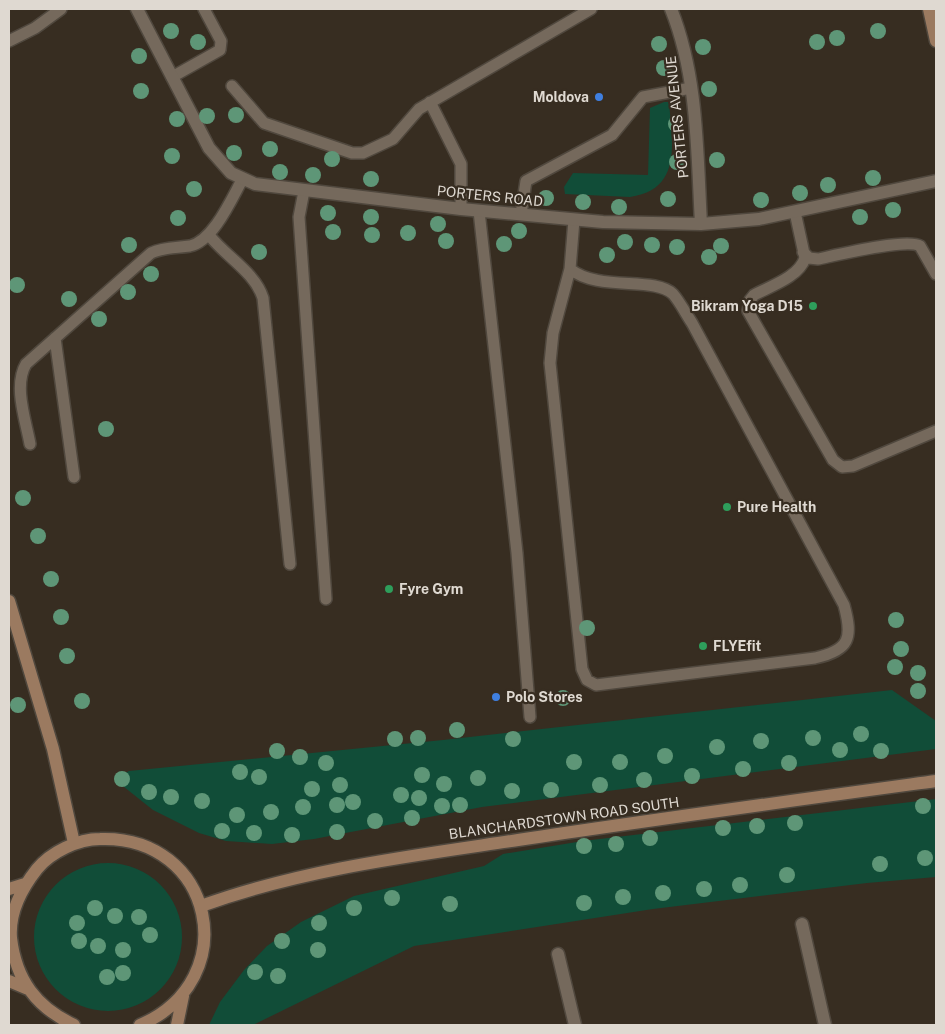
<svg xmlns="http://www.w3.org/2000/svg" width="945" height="1034" font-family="'Public Sans',sans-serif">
<rect width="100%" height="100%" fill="#372d21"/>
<!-- green -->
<path fill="#114d38" d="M 664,102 L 669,102 C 672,141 683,190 630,197 L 565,194 L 564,187 L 573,173 L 648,175 L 650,108 Z
M 892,690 L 936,721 L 936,749 L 482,807 L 314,839 L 272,844 L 226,841 L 199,833 L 153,810 L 114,779 L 129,771 L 443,740 Z
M 936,799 L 936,877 L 867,883 L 653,909 L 414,946 L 253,1025 L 209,1025 L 220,1002 L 244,970 L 267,946 L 301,922 L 354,896 L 484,866 L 503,854 L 583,841 Z
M34 937a74 74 0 1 1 148 0a74 74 0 1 1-148 0Z"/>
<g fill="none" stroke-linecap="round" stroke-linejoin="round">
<!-- lane casing -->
<g stroke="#50483e" stroke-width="14">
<path id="lane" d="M 9,41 L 35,28 L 61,9
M 172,77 L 220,50 L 221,41 L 204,9
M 232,86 L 264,123 L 352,153 L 363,153 L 393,139 L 419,109 L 591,9
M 430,102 L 461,164 L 461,209
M 304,191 L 299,217 L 326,599
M 479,211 L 517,553 L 530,717
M 795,212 L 805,258 C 799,277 771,286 754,295 L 750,300 L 748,311 L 833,460 L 842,467 L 853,466 L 936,431
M 521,214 L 526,181 L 612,135 L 643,97 L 691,88
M 209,235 C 225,256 255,272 263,298 L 290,564
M 803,252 L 809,258 L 818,259 C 837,255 907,238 920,246 L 936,274
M 570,269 C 599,292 654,276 673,294 C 680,302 686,314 692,323 L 844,605 C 853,638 850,650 815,658 L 596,685 L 587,680 L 582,669 L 550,363 L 553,333 L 570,269 L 574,220
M 55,338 L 74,477
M 30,444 C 26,421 13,386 26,364 L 151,253 C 164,247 176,248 190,246 C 213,241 231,200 242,180"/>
</g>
<!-- street casing -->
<g stroke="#50483e" stroke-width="15">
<path id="street" d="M 137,9 L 209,148 L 231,173 L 255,184 L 461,209 L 603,222 L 701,224 L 759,219 L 936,181
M 671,9 C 698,76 697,152 701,224
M 802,924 L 825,1025
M 558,954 L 575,1025"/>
</g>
<!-- secondary casing -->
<g stroke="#50483e" stroke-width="15">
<path id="secondary" d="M 929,9 L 936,41
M 9,601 L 53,749 L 74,843
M 9,889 L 25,884
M 201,906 C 303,869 411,856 518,840 C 657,819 797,800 936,781
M 9,981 L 28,989
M 74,1025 C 36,1007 16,980 11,938 C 9,913 22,888 37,869 C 51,852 78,839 100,839 C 214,835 245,980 140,1025
M 177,1025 L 183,996"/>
</g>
<!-- lane -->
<use href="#lane" stroke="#75695c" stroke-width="11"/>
<!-- street -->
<use href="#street" stroke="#75695c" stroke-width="12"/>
<!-- secondary -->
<use href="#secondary" stroke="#9b7a60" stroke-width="12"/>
</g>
<!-- trees -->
<g fill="#5e9677">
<circle cx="171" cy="31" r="8"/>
<circle cx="878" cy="31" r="8"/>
<circle cx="837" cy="38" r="8"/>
<circle cx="198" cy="42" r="8"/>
<circle cx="817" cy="42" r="8"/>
<circle cx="659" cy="44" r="8"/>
<circle cx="703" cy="47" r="8"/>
<circle cx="139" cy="56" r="8"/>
<circle cx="664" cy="68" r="8"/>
<circle cx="709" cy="89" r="8"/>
<circle cx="141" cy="91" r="8"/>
<circle cx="236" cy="115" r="8"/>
<circle cx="207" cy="116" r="8"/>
<circle cx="177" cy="119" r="8"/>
<circle cx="676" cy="124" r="8"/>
<circle cx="270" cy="149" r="8"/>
<circle cx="234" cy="153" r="8"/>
<circle cx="172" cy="156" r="8"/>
<circle cx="332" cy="159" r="8"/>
<circle cx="717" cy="160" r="8"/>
<circle cx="677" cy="162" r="8"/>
<circle cx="280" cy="172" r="8"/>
<circle cx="313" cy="175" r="8"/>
<circle cx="873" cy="178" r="8"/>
<circle cx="371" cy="179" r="8"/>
<circle cx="828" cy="185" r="8"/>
<circle cx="194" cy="189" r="8"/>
<circle cx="800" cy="193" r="8"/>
<circle cx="546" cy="198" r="8"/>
<circle cx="668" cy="199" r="8"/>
<circle cx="761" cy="200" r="8"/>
<circle cx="583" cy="202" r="8"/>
<circle cx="619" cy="207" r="8"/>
<circle cx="893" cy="210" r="8"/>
<circle cx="328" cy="213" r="8"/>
<circle cx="371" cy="217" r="8"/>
<circle cx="860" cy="217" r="8"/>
<circle cx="178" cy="218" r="8"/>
<circle cx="438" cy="224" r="8"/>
<circle cx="519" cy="231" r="8"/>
<circle cx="333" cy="232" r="8"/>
<circle cx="408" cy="233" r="8"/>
<circle cx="372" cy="235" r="8"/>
<circle cx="446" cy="241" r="8"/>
<circle cx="625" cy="242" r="8"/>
<circle cx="504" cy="244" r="8"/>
<circle cx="129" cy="245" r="8"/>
<circle cx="652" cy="245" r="8"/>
<circle cx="721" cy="246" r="8"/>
<circle cx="677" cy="247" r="8"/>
<circle cx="259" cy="252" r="8"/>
<circle cx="607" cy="255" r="8"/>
<circle cx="709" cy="257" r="8"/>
<circle cx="151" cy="274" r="8"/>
<circle cx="17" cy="285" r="8"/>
<circle cx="128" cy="292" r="8"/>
<circle cx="69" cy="299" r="8"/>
<circle cx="99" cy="319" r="8"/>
<circle cx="106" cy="429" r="8"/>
<circle cx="23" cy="498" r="8"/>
<circle cx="38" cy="536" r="8"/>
<circle cx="51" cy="579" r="8"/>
<circle cx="61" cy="617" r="8"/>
<circle cx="896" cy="620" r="8"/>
<circle cx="587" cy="628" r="8"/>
<circle cx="901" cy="649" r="8"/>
<circle cx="67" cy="656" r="8"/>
<circle cx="895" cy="667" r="8"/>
<circle cx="918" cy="673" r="8"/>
<circle cx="918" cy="691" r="8"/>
<circle cx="563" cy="698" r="8"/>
<circle cx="82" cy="701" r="8"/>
<circle cx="18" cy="705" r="8"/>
<circle cx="457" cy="730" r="8"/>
<circle cx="861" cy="734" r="8"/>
<circle cx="418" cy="738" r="8"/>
<circle cx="813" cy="738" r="8"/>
<circle cx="395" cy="739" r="8"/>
<circle cx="513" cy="739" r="8"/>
<circle cx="761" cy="741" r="8"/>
<circle cx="717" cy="747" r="8"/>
<circle cx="840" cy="750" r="8"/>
<circle cx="277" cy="751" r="8"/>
<circle cx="881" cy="751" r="8"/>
<circle cx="665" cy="756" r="8"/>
<circle cx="300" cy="757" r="8"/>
<circle cx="574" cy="762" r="8"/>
<circle cx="620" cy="762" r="8"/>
<circle cx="326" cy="763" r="8"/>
<circle cx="789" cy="763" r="8"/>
<circle cx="743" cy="769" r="8"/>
<circle cx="240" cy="772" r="8"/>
<circle cx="422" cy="775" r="8"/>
<circle cx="692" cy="776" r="8"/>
<circle cx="259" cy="777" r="8"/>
<circle cx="478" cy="778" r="8"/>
<circle cx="122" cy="779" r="8"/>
<circle cx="644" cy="780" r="8"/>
<circle cx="444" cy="784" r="8"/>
<circle cx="340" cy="785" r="8"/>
<circle cx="600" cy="785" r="8"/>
<circle cx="312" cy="789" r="8"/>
<circle cx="551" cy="790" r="8"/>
<circle cx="512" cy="791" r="8"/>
<circle cx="149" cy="792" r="8"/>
<circle cx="401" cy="795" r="8"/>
<circle cx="171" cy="797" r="8"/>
<circle cx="419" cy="798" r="8"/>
<circle cx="202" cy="801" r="8"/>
<circle cx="353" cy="802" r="8"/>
<circle cx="337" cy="805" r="8"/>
<circle cx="460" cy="805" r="8"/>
<circle cx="442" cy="806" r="8"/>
<circle cx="923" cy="806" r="8"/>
<circle cx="303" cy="807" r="8"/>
<circle cx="271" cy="812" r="8"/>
<circle cx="237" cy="815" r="8"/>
<circle cx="412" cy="818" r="8"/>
<circle cx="375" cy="821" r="8"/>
<circle cx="795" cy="823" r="8"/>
<circle cx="757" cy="826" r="8"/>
<circle cx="723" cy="828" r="8"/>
<circle cx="222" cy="831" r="8"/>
<circle cx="337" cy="832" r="8"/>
<circle cx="254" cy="833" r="8"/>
<circle cx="292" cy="835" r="8"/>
<circle cx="650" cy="838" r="8"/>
<circle cx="616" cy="844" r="8"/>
<circle cx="584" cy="846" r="8"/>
<circle cx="925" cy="858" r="8"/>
<circle cx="880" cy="864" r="8"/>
<circle cx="787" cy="875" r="8"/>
<circle cx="740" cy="885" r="8"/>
<circle cx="704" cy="889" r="8"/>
<circle cx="663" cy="893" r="8"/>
<circle cx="623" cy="897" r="8"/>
<circle cx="392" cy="898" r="8"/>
<circle cx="584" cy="903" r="8"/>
<circle cx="450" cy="904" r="8"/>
<circle cx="95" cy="908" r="8"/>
<circle cx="354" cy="908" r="8"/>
<circle cx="115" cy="916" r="8"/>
<circle cx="139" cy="917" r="8"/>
<circle cx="77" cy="923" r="8"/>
<circle cx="319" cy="923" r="8"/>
<circle cx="150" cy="935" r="8"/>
<circle cx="79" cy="941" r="8"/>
<circle cx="282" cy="941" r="8"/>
<circle cx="98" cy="946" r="8"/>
<circle cx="123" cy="950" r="8"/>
<circle cx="318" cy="950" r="8"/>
<circle cx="255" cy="972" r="8"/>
<circle cx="123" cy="973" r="8"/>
<circle cx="278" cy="976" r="8"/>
<circle cx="107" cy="977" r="8"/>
</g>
<!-- markers -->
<g fill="#3f7fe0" stroke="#372d21" stroke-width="2">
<circle cx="599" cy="97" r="5"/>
<circle cx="496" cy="697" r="5"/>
</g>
<g fill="#2e9e5b" stroke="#372d21" stroke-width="2">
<circle cx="813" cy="306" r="5"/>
<circle cx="727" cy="507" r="5"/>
<circle cx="389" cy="589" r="5"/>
<circle cx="703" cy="646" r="5"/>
</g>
<g text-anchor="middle" stroke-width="4.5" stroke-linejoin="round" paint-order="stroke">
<!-- poi labels -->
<g font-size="14" font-weight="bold" fill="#dfd9d1" stroke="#372d21" text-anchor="start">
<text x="589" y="102" text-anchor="end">Moldova</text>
<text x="803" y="311" text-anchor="end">Bikram Yoga D15</text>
<text x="737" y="512">Pure Health</text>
<text x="399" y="594">Fyre Gym</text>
<text x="713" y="651">FLYEfit</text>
<text x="506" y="702">Polo Stores</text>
</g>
<!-- street labels -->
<g font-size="14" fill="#dfd9d1" stroke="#372d21">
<text transform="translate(677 117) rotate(-96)" y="5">PORTERS AVENUE</text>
<text transform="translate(490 196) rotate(6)" y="5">PORTERS ROAD</text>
<text transform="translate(564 818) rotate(-8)" y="5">BLANCHARDSTOWN ROAD SOUTH</text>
</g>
</g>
<!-- border -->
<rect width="945" height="1034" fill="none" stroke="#dfd9d1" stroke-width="20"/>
</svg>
